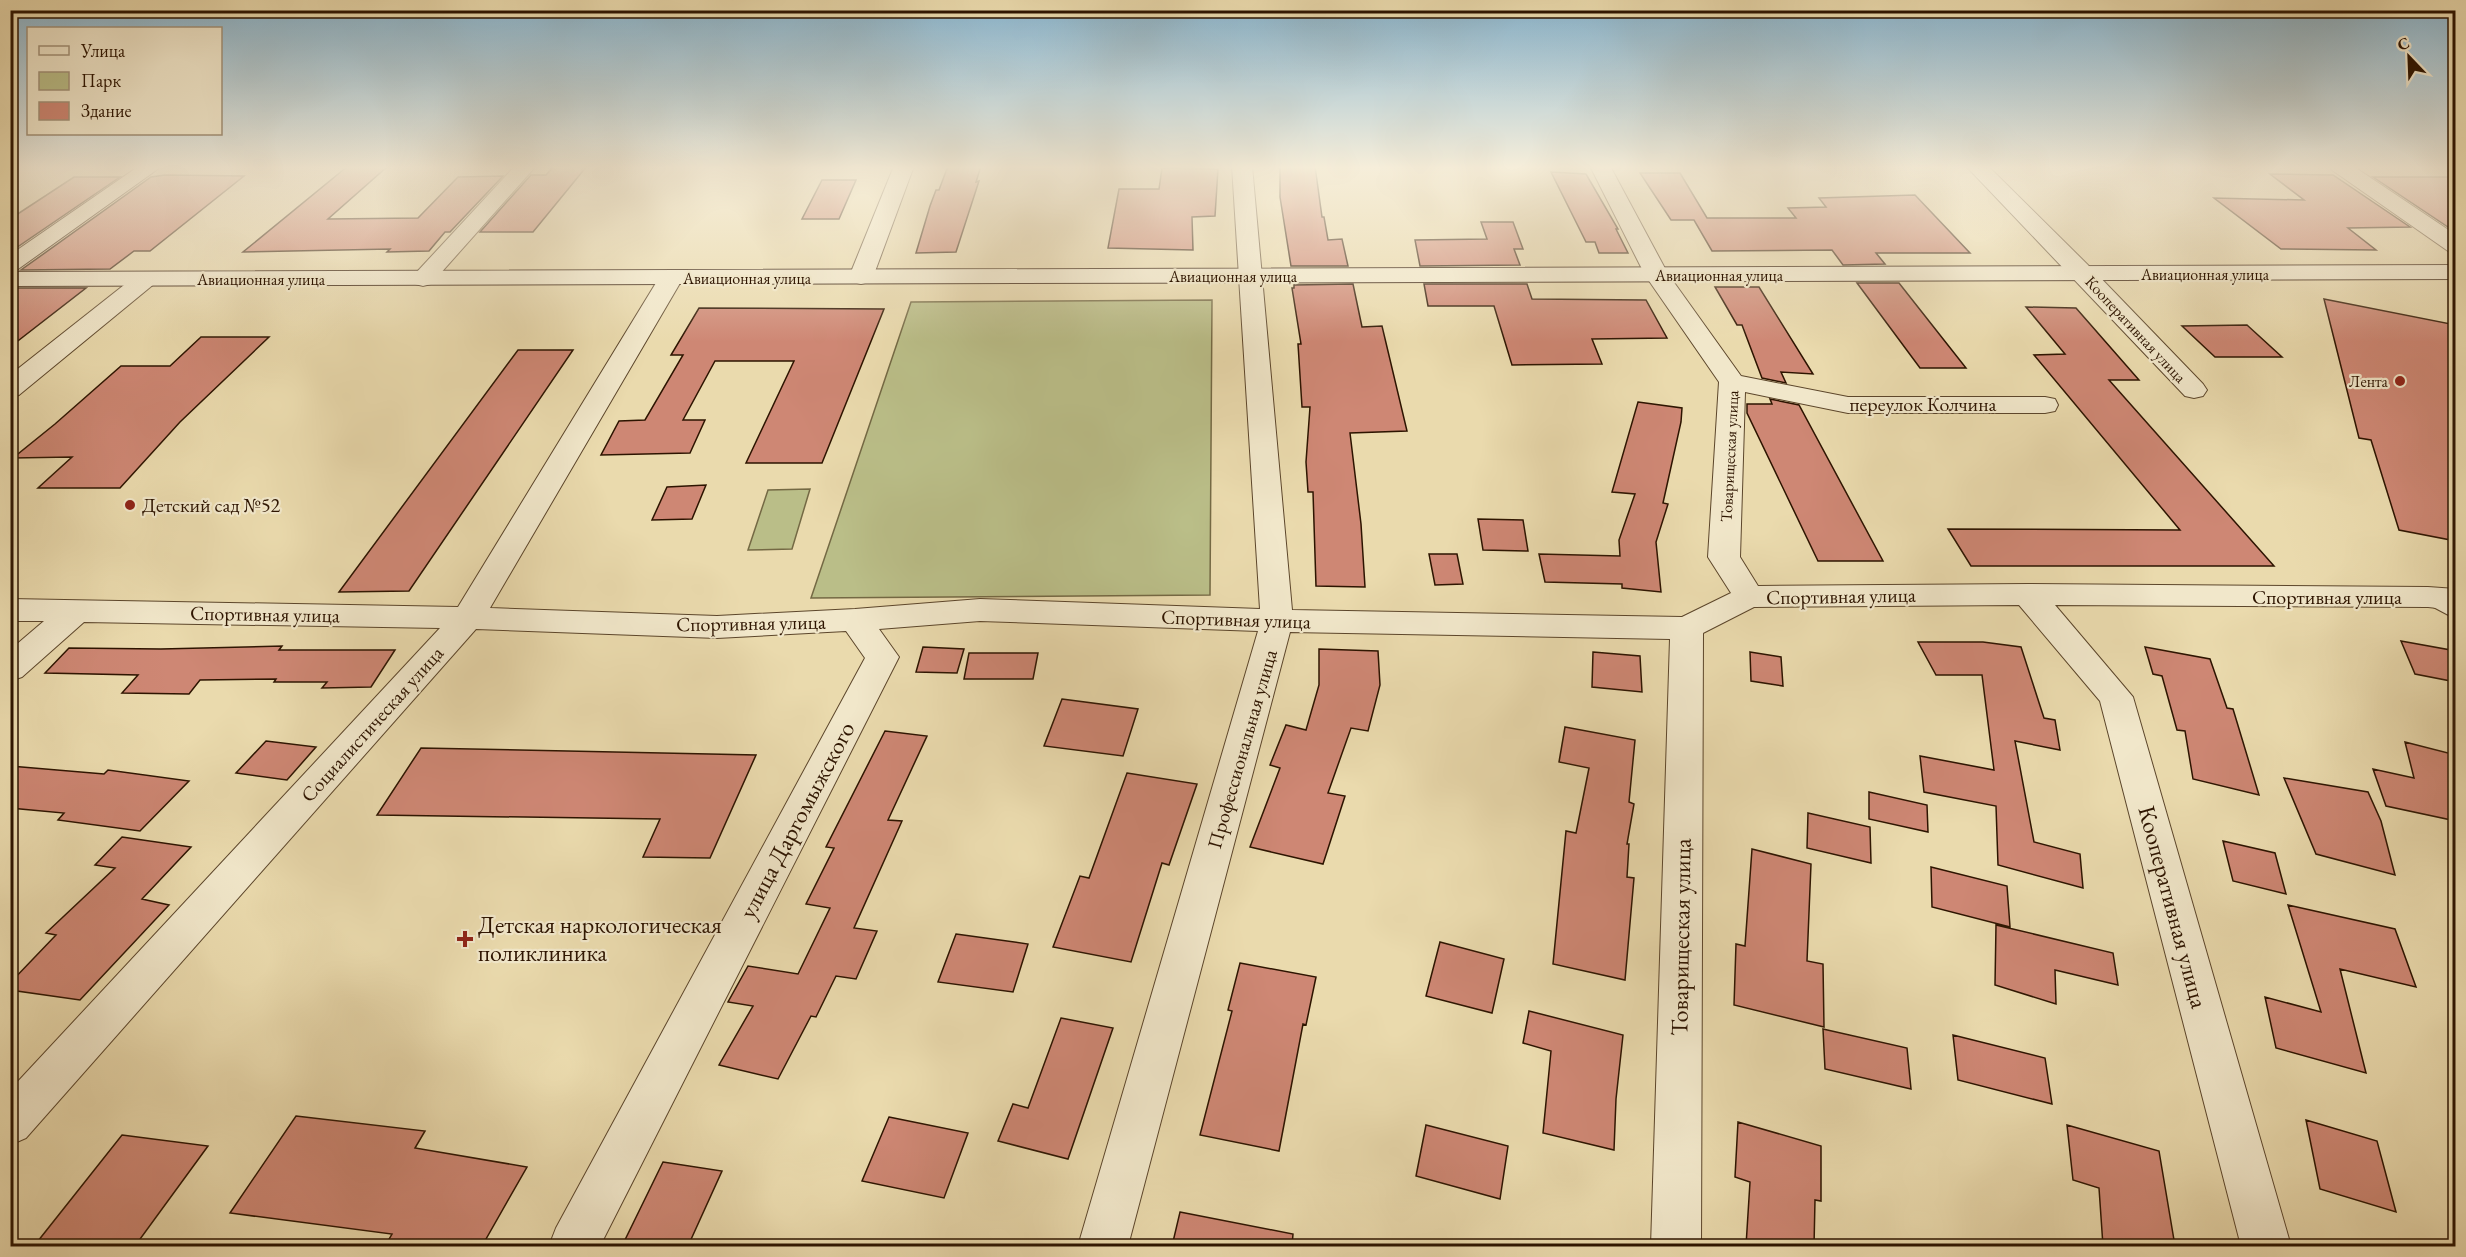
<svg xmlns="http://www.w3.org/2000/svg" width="2466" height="1257" font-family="'EB Garamond',serif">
<rect width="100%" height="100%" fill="#eadaad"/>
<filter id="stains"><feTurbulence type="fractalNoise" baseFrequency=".00333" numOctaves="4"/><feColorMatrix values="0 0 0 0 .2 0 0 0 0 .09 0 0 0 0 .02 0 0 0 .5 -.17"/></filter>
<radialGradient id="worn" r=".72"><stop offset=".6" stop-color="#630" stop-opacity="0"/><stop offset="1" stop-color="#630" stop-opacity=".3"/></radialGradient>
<!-- green -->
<path fill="#babe88" stroke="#746944" stroke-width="1.5" d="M 1212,300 L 1210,595 L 811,598 L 911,302 Z
M 810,489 L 792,549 L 748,550 L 768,490 Z"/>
<!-- building -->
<path fill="#ce8774" stroke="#2d1400" stroke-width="1.5" d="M 348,166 L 388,166 L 328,219 L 418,218 L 458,177 L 503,176 L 450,232 L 445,232 L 429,251 L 387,252 L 390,249 L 243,252 Z
M 554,166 L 587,166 L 533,232 L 480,232 L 531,175 L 546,175 Z
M 948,166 L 981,166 L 976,182 L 979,181 L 956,252 L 916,253 L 930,206 L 936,190 L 939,190 Z
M 1280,166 L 1315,166 L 1322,217 L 1324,217 L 1328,240 L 1342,239 L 1348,266 L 1291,266 L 1280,197 Z
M 1162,168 L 1218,169 L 1215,216 L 1192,217 L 1193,250 L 1108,248 L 1119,189 L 1159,189 Z
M 1551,172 L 1586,174 L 1618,229 L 1616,229 L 1628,253 L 1599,253 L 1595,242 L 1586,242 Z
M 1640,173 L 1680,173 L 1707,218 L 1796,218 L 1788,208 L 1826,207 L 1819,198 L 1915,195 L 1970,253 L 1876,253 L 1885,264 L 1843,265 L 1832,250 L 1712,251 L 1694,220 L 1671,220 Z
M 2270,174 L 2333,175 L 2410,227 L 2348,228 L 2376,250 L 2281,249 L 2214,198 L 2304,200 Z
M 165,175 L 244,176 L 150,251 L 134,251 L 110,269 L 21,270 L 151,177 Z
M 74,177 L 120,177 L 10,252 L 10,219 Z
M 2373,177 L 2456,177 L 2456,227 L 2448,227 Z
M 822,180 L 856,180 L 839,219 L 802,219 Z
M 1481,222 L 1513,222 L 1523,249 L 1514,249 L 1520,265 L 1420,266 L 1415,240 L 1487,239 Z
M 1857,283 L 1899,283 L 1966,368 L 1920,368 Z
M 1353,284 L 1362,327 L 1382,326 L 1407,431 L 1350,433 L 1361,524 L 1365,587 L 1316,586 L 1313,492 L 1308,492 L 1306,462 L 1310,407 L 1302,407 L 1298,344 L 1301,344 L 1292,288 L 1294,288 L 1294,285 Z
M 1424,284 L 1527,284 L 1532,299 L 1646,300 L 1667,338 L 1592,339 L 1602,364 L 1512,365 L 1494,306 L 1428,306 Z
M 1715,287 L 1759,287 L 1813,374 L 1781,372 L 1786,383 L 1762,378 L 1742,325 L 1737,325 Z
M 10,288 L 86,288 L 10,347 Z
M 2324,299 L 2456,325 L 2456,541 L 2399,530 L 2371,440 L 2359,438 Z
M 2026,307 L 2076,308 L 2139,380 L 2109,380 L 2274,566 L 1971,566 L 1948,529 L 2180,530 L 2034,355 L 2065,354 Z
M 699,308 L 884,309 L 822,463 L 746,463 L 794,361 L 715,361 L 683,420 L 705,420 L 690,453 L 601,455 L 619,421 L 645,420 L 683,355 L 671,355 Z
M 2247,325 L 2282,357 L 2215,357 L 2182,326 Z
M 201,337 L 269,337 L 180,422 L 120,488 L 38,488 L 72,457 L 13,458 L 55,424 L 121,366 L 170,366 Z
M 518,350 L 573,350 L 409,591 L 339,592 Z
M 1770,399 L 1799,405 L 1883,561 L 1818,561 L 1747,413 L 1747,404 L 1772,404 Z
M 1638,402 L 1682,408 L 1681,422 L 1663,503 L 1668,504 L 1656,542 L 1661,592 L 1622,588 L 1622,584 L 1545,582 L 1539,554 L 1620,556 L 1619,540 L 1635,494 L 1612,492 Z
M 706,485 L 692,519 L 652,520 L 667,487 Z
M 1478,519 L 1523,520 L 1528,551 L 1483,550 Z
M 1429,554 L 1457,554 L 1463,584 L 1435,585 Z
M 2401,641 L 2456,651 L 2456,682 L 2415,674 Z
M 1918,642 L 1983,642 L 2021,647 L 2044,718 L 2055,720 L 2060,750 L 2015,741 L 2034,842 L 2080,854 L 2083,888 L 1998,865 L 1996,806 L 1924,792 L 1920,756 L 1994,770 L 1982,675 L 1936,675 Z
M 282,646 L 279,650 L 395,650 L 371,687 L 322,688 L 327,682 L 274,682 L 276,679 L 200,680 L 189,694 L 122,693 L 138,675 L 45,673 L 69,648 L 161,649 Z
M 923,647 L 964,649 L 957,673 L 916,672 Z
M 2145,647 L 2210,659 L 2227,708 L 2233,709 L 2259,795 L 2193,779 L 2185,731 L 2177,730 L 2162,676 L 2153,674 Z
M 1319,649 L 1378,651 L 1380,685 L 1368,731 L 1351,728 L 1328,793 L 1345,796 L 1323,864 L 1250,847 L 1280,768 L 1270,765 L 1286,725 L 1306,730 L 1319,685 Z
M 1593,652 L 1640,656 L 1642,692 L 1592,687 Z
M 1750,652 L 1781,657 L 1783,686 L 1751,681 Z
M 969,653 L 1038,653 L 1033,679 L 964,679 Z
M 1062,699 L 1138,709 L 1123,756 L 1044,746 Z
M 1565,727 L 1635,740 L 1629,802 L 1634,804 L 1627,844 L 1629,844 L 1627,877 L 1634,878 L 1625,980 L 1553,964 L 1566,831 L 1576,833 L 1589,768 L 1559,762 Z
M 885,731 L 927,736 L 888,820 L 902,821 L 854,928 L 877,931 L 856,979 L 836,976 L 816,1017 L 811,1016 L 778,1079 L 719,1065 L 753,1006 L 728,1002 L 748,966 L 798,974 L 830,908 L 806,904 L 834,848 L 826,847 Z
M 266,741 L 316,747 L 287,780 L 236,773 Z
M 2405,742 L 2456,755 L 2456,821 L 2386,806 L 2373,769 L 2414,778 Z
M 421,748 L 756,755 L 710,858 L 643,857 L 660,819 L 377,815 Z
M 10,766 L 104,774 L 108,770 L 189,781 L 140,831 L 58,820 L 64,813 L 10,808 Z
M 1127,773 L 1197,784 L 1169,865 L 1162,863 L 1131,962 L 1053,947 L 1080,876 L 1089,878 Z
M 2284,778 L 2368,792 L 2381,821 L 2395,875 L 2316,854 Z
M 1869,792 L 1927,805 L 1928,832 L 1869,819 Z
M 1808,813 L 1870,827 L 1871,863 L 1807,848 Z
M 122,837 L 191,847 L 142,899 L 169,905 L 80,1000 L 10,990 L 10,983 L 56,935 L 46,933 L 115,868 L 95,865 Z
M 2223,841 L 2275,853 L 2286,894 L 2233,881 Z
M 1752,849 L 1811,864 L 1807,961 L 1823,964 L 1824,1027 L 1734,1005 L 1736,944 L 1745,946 Z
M 1931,867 L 2007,886 L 2010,927 L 1932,907 Z
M 2288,905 L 2395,929 L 2416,987 L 2340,969 L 2366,1073 L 2276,1048 L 2265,997 L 2321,1012 Z
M 1996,925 L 2113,953 L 2118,985 L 2055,970 L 2056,1004 L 1995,985 Z
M 956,934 L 1028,944 L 1013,992 L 938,982 Z
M 1440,942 L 1504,959 L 1492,1013 L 1426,996 Z
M 1240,963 L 1316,977 L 1306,1025 L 1303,1024 L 1279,1151 L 1200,1135 L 1232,1011 L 1228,1010 Z
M 1529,1011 L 1623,1035 L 1616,1099 L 1614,1150 L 1543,1133 L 1551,1051 L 1523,1043 Z
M 1061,1018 L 1113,1028 L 1068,1159 L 998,1141 L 1013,1104 L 1028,1108 Z
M 1823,1029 L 1907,1048 L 1911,1089 L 1825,1069 Z
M 1953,1035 L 2045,1058 L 2052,1104 L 1958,1080 Z
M 296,1116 L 425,1131 L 415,1148 L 527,1167 L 482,1246 L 420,1246 L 388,1241 L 392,1234 L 230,1213 Z
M 889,1117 L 968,1133 L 944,1198 L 862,1181 Z
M 2306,1120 L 2377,1141 L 2396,1212 L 2320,1189 Z
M 1738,1122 L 1821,1146 L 1821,1201 L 1815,1200 L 1814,1246 L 1746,1246 L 1750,1182 L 1735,1177 Z
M 1426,1125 L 1508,1146 L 1500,1199 L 1416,1176 Z
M 2067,1125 L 2159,1151 L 2175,1246 L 2103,1246 L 2099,1188 L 2073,1180 Z
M 122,1135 L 208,1146 L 135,1246 L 76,1246 L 38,1241 Z
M 663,1162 L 722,1171 L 688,1246 L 622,1246 Z
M 1180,1212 L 1293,1234 L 1292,1246 L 1172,1246 Z"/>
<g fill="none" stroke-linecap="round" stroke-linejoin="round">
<!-- lane casing -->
<g stroke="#5c462b" stroke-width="2">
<path id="lane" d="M 2430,592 L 2456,605 L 2456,619 L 2424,602 L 2421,598 L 2424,594 Z"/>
</g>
<!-- street casing -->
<g stroke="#5c462b" stroke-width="2">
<path id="street" d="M 515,166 L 536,166 L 431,284 L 423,286 L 415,284 L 411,279 L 415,274 Z
M 894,166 L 914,166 L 873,277 L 869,282 L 861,284 L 853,282 L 849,277 Z
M 1232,166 L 1252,166 L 1292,610 L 1682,617 L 1731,593 L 1708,557 L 1719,382 L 1645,275 L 1590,166 L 1610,166 L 1668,274 L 1741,376 L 1848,397 L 2045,397 L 2055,399 L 2058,405 L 2055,411 L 2045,413 L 1848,413 L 1745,392 L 1740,557 L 1758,586 L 2028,584 L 2428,587 L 2456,589 L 2456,610 L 2428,607 L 2055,605 L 2133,697 L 2291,1246 L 2241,1246 L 2100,701 L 2019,605 L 1754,607 L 1703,633 L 1701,1246 L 1651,1246 L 1670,639 L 1290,632 L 1128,1246 L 1078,1246 L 1258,631 L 980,621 L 879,629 L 899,657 L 600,1246 L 549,1246 L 556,1228 L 865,658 L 846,631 L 717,638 L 476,629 L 26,1138 L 10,1145 L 10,1090 L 440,628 L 84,622 L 22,677 L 10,681 L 10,650 L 44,621 L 10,621 L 10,599 L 458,607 L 659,278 L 663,273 L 671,271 L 679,273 L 683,278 L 490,608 L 717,616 L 855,609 L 980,599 L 1260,609 Z
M 1966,166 L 1988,166 L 2093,270 L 2203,384 L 2207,390 L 2203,396 L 2194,398 L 2185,396 Z
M 2329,166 L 2353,166 L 2456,235 L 2456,253 L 2448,251 L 2332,170 Z
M 146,272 L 154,274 L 158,279 L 154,284 L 19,395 L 10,397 L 10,375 L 138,274 Z"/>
</g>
<!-- secondary casing -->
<g stroke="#2d1400" stroke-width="2">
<path id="secondary" d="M 139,166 L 162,166 L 14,272 L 2456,265 L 2456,279 L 10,286 L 10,255 Z"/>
</g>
<!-- lane -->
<use href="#lane" fill="#f1e7ca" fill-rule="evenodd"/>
<!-- street -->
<use href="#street" fill="#f1e7ca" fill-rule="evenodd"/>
<!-- secondary -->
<use href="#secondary" fill="#f1e7ca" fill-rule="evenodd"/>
</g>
<!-- sky -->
<linearGradient id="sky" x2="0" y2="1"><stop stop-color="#88b6d1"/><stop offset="0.49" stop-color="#f6eeda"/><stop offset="1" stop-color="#f6eeda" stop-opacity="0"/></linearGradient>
<rect width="2466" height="342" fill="url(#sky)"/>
<!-- markers -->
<g fill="#8f2418" stroke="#f1e7ca" stroke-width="2">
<circle cx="2400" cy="381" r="6"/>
<circle cx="130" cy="505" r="6"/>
<path d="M462 930h6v6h6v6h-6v6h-6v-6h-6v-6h6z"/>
</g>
<g text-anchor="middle" stroke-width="4.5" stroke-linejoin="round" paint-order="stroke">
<!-- far-street labels -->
<g font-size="16" fill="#2d1400" stroke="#f1e7ca">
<text x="2205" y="280">Авиационная улица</text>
<text x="1719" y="281">Авиационная улица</text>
<text x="1233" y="282">Авиационная улица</text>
<text x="747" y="284">Авиационная улица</text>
<text x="261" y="285">Авиационная улица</text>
<text transform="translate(2136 329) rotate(47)" y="6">Кооперативная улица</text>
<text transform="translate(1729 456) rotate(-87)" y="6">Товарищеская улица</text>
</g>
<!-- far-poi labels -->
<g font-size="16" fill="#2d1400" stroke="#f1e7ca" text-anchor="end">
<text x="2388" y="387">Лента</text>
</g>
<!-- street labels -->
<g font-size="20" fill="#2d1400" stroke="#f1e7ca">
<text x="1923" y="411">переулок Колчина</text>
<text transform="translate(1841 596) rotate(-1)" y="7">Спортивная улица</text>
<text x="2327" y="604">Спортивная улица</text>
<text transform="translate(265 614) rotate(1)" y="7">Спортивная улица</text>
<text transform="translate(1236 619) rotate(2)" y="7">Спортивная улица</text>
<text transform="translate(751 623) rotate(-1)" y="7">Спортивная улица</text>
<text transform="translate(372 724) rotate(-48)" y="7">Социалистическая улица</text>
<text transform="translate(1242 749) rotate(-74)" y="7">Профессиональная улица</text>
</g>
<!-- poi labels -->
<g font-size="20" fill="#2d1400" stroke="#f1e7ca" text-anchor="start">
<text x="142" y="512">Детский сад №52</text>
</g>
<!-- near-street labels -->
<g font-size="24" fill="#2d1400" stroke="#f1e7ca">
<text transform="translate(797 820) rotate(-62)" y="8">улица Даргомыжского</text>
<text transform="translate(2173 907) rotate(75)" y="8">Кооперативная улица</text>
<text transform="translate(1681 937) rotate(-89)" y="8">Товарищеская улица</text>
</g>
<!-- near-poi labels -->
<g font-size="24" fill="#2d1400" stroke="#f1e7ca" text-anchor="start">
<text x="478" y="933">Детская наркологическая<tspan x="478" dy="28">поликлиника</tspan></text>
</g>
</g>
<!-- margin -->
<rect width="2466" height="1257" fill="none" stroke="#eadaad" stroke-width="36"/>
<rect x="12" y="12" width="2442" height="1233" fill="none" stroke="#2d1400" stroke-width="3"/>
<rect x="18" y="18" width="2430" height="1221" fill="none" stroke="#2d1400" stroke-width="1.5"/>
<!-- legend -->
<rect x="27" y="27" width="195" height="108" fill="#f1e7ca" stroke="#a39379" stroke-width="1.5"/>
<rect x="39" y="46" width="30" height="9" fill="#f1e7ca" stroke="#a39379" stroke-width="1.5"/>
<text x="81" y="57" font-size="18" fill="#2d1400">Улица</text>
<rect x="39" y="72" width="30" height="18" fill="#babe88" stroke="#a39379" stroke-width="1.5"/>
<text x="81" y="87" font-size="18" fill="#2d1400">Парк</text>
<rect x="39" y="102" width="30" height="18" fill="#ce8774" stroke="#a39379" stroke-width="1.5"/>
<text x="81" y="117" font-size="18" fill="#2d1400">Здание</text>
<!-- north arrow -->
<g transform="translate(2409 57) rotate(337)" stroke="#f1e7ca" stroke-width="4.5" paint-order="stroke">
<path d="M0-4.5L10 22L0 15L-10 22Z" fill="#2d1400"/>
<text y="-9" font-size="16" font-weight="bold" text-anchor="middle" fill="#2d1400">С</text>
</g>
<rect width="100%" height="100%" filter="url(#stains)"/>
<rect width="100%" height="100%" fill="url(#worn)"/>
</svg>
